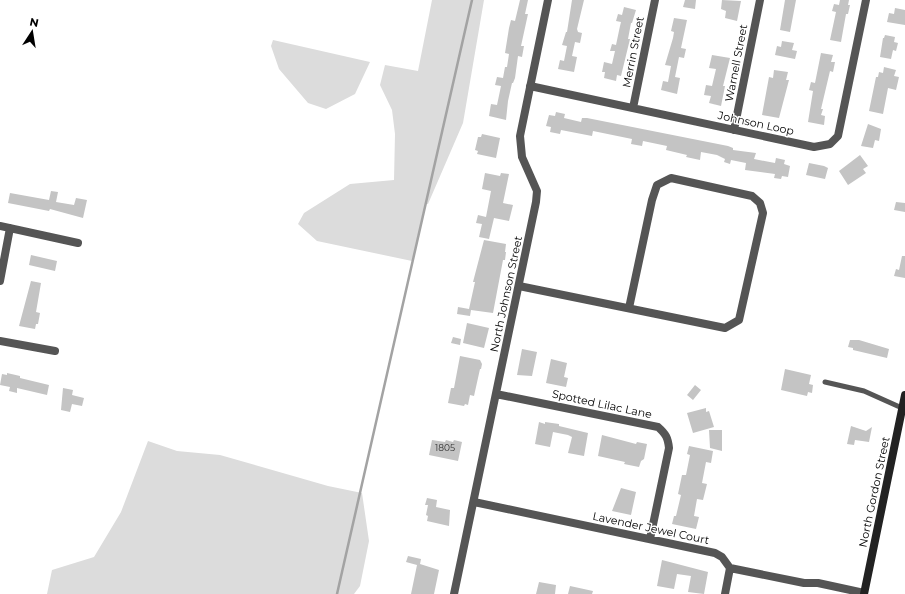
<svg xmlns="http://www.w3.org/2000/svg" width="905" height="594" font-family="Montserrat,sans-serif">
<rect width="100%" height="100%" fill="#fff"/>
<!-- green -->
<path fill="#dcdcdc" d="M 432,0 L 484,0 L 463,123 L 428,204 L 425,204 L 412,261 L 317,241 L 298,224 L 304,213 L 350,184 L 394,180 L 395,134 L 392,110 L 380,85 L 385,65 L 418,71 Z
M 273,40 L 370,62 L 355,94 L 326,109 L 308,103 L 279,69 L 271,46 Z
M 148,441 L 177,451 L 220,455 L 328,486 L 362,493 L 369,541 L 360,586 L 354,594 L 47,594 L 52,570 L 94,557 L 121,512 Z"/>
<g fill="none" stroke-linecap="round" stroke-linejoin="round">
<!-- stream -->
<path stroke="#a3a3a3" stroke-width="2.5" d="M 337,594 L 472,0"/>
</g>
<!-- building -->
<path fill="#c4c4c4" d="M 520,0 L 528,0 L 525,14 L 528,14 L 521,46 L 524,46 L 522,57 L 518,56 L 515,78 L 513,83 L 512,83 L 508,101 L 506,120 L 489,116 L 491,104 L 497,105 L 501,86 L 495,85 L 497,77 L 503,78 L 505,67 L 507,67 L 509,54 L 505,53 L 509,28 L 511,20 L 515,21 Z
M 572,0 L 584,0 L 577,29 L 578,32 L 582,33 L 580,43 L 575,42 L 572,56 L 577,57 L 574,72 L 558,69 L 560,60 L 564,61 L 567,46 L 562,45 L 566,32 L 567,32 Z
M 685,0 L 696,0 L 695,9 L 683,7 Z
M 722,0 L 741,1 L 737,21 L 725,18 L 726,11 L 721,9 Z
M 785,0 L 796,0 L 790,32 L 780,30 Z
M 840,0 L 849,0 L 848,5 L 850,5 L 848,14 L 846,14 L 841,42 L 830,40 L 836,12 L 832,11 L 834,4 L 839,5 Z
M 624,7 L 636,10 L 632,23 L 631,23 L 628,39 L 630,39 L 621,76 L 617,75 L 616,81 L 604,78 L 605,72 L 602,72 L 604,62 L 612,64 L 615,51 L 610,51 L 612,44 L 616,45 L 620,26 L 621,22 L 616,21 L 618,14 L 622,15 Z
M 895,8 L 905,10 L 905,25 L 887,22 L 889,13 L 894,14 Z
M 674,18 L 687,20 L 681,48 L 686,49 L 684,58 L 679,57 L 675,77 L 680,78 L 677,94 L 661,90 L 663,81 L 668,82 L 671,66 L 665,65 L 673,38 L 674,32 L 671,31 Z
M 885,35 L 895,37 L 894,42 L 898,43 L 896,51 L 893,50 L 891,59 L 880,57 L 883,38 L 884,38 Z
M 782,41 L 794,43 L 792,50 L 797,51 L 795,59 L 775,55 L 777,46 L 781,47 Z
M 821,53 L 833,55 L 831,62 L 835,62 L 833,72 L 830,71 L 821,109 L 823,109 L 821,115 L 825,116 L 824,125 L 808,122 L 813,91 L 809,90 L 811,82 L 815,83 Z
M 712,55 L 730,58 L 723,86 L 725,86 L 721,106 L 709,103 L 711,96 L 704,95 L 706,85 L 712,86 L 716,69 L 709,68 Z
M 884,67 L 896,70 L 894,76 L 899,77 L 896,90 L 888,88 L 883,114 L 869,111 L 876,77 L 878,77 L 879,72 L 883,73 Z
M 774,70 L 788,72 L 786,80 L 789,80 L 779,118 L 762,115 L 769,77 L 773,78 Z
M 556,112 L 565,114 L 564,118 L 581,122 L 582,118 L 587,118 L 728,146 L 733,148 L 733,150 L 756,153 L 754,159 L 775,163 L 776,158 L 785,160 L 784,164 L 790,166 L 788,177 L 782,176 L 781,179 L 774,178 L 775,174 L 745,170 L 746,163 L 731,160 L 730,164 L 724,162 L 725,159 L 717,155 L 701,152 L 700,160 L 686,157 L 687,155 L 666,150 L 667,146 L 643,141 L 642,146 L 631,144 L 632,139 L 593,131 L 592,136 L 561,130 L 560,134 L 550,132 L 551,127 L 546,126 L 549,115 L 555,116 Z
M 868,124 L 881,129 L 879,141 L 875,140 L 873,148 L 861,146 Z
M 482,134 L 500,138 L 496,158 L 477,154 L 478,151 L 475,150 L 478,137 L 481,137 Z
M 860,155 L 868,166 L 863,169 L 866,173 L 848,185 L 839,171 Z
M 809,163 L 824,166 L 828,168 L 825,179 L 806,175 Z
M 485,173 L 500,176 L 501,173 L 509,174 L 503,203 L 513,205 L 509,221 L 494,218 L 489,239 L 479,237 L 482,224 L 476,223 L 478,215 L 486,217 L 491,191 L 482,189 Z
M 51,191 L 58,192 L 56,202 L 74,205 L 76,198 L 87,200 L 83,218 L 50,209 L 49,211 L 8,203 L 10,193 L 49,200 Z
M 896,202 L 905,203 L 905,212 L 894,210 Z
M 484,240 L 506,244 L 505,252 L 506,252 L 505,260 L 503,260 L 493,313 L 471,310 L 470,316 L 457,314 L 458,307 L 469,309 L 475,282 L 473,282 Z
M 31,255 L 57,261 L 55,271 L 29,265 Z
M 902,256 L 905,256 L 905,278 L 894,276 L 896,269 L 899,270 Z
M 31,281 L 41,283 L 36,312 L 40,313 L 38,324 L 36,324 L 35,329 L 19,326 Z
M 467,323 L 489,328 L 484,348 L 463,343 Z
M 453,337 L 461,339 L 460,345 L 451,343 Z
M 850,340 L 859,340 L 889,349 L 887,358 L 853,350 L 853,348 L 848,347 Z
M 522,349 L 537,352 L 532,376 L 517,375 Z
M 460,356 L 480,360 L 482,364 L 481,369 L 480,369 L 474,396 L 470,395 L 468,405 L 465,404 L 464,406 L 448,403 L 451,388 L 454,388 Z
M 551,359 L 567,363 L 564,377 L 568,378 L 566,387 L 546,383 Z
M 785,369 L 811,375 L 809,384 L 813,385 L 812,393 L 808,392 L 807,396 L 781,390 Z
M 7,373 L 20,376 L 20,378 L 49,385 L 47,395 L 17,388 L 17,393 L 9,391 L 10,387 L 0,385 L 2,374 L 7,375 Z
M 695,385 L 701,390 L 693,400 L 687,395 Z
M 63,388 L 73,390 L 72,395 L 84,398 L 82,406 L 72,404 L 70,412 L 61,410 Z
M 706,408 L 706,412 L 709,411 L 714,427 L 693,433 L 687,413 Z
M 539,422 L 545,424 L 545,422 L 559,424 L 559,426 L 588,433 L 584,456 L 568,453 L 572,437 L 568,435 L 553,432 L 550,447 L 535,444 Z
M 851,426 L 866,431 L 872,427 L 869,442 L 855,440 L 854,445 L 847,444 Z
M 709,430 L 722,430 L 722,451 L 710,448 Z
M 602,435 L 636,444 L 637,442 L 647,444 L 644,459 L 641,461 L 639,467 L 624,464 L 625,462 L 598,456 Z
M 432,440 L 445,442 L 446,440 L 453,442 L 454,440 L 462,442 L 458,461 L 429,455 Z
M 689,446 L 713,451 L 711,463 L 706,462 L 702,483 L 707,484 L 703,500 L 697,499 L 694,516 L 699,517 L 696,529 L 672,524 L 674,516 L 676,516 L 681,495 L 678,494 L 682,475 L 686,475 L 690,455 L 687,454 Z
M 621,488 L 636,492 L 631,515 L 612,511 Z
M 427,498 L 437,500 L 436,507 L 450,510 L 449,526 L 427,521 L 428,516 L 426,515 L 428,505 L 425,505 Z
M 408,556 L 421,559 L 420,564 L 439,570 L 434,594 L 411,594 L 417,565 L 406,562 Z
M 662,560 L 708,572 L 704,594 L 688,592 L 691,576 L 677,574 L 674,589 L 657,586 Z
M 539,582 L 556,585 L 555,594 L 536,594 Z
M 570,586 L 593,591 L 592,594 L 568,594 Z"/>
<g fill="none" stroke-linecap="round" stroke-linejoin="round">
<!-- lane -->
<path stroke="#555" stroke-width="5" d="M 825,382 L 864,391 L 902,408"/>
<!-- street -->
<path stroke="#555" stroke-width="8" d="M 530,86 L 814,147 L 830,144 L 838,136 L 866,0
M 633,108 L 655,0
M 734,130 L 760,0
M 0,226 L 78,243
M 0,281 L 10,228
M 519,286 L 725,328 L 739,320 L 763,213 L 760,203 L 752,196 L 671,178 L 657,185 L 652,200 L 629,308
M 0,341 L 55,351
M 496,394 L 658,427 C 666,434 668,438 669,448 L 650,539
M 474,502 L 715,553 L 722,557 L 730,568 L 804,583 L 818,583 L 864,593
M 454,594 L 536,202 L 537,191 L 522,157 L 520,136 L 548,0
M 725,594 L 730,568"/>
<!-- secondary -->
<path stroke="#222" stroke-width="8" d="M 864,594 L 905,395"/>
</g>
<g text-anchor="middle" stroke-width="3" stroke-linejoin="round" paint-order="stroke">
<!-- number labels -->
<g font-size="9" fill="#313131">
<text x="445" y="451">1805</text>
</g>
<!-- street labels -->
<g font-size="11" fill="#000" stroke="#fff">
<text transform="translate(633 52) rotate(-79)" y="4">Merrin Street</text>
<text transform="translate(736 63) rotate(-79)" y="4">Warnell Street</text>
<text transform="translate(756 123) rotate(12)" y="4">Johnson Loop</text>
<text transform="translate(506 294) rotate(-78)" y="4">North Johnson Street</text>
<text transform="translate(602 404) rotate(12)" y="4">Spotted Lilac Lane</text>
<text transform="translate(874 492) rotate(-78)" y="4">North Gordon Street</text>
<text transform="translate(651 528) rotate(12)" y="4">Lavender Jewel Court</text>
</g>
</g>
<!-- north arrow -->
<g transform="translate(32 32) rotate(12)" stroke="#ffffff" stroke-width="3" paint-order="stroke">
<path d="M0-3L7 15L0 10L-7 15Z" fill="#000000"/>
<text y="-6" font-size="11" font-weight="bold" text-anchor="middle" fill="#000000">N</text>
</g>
</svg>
